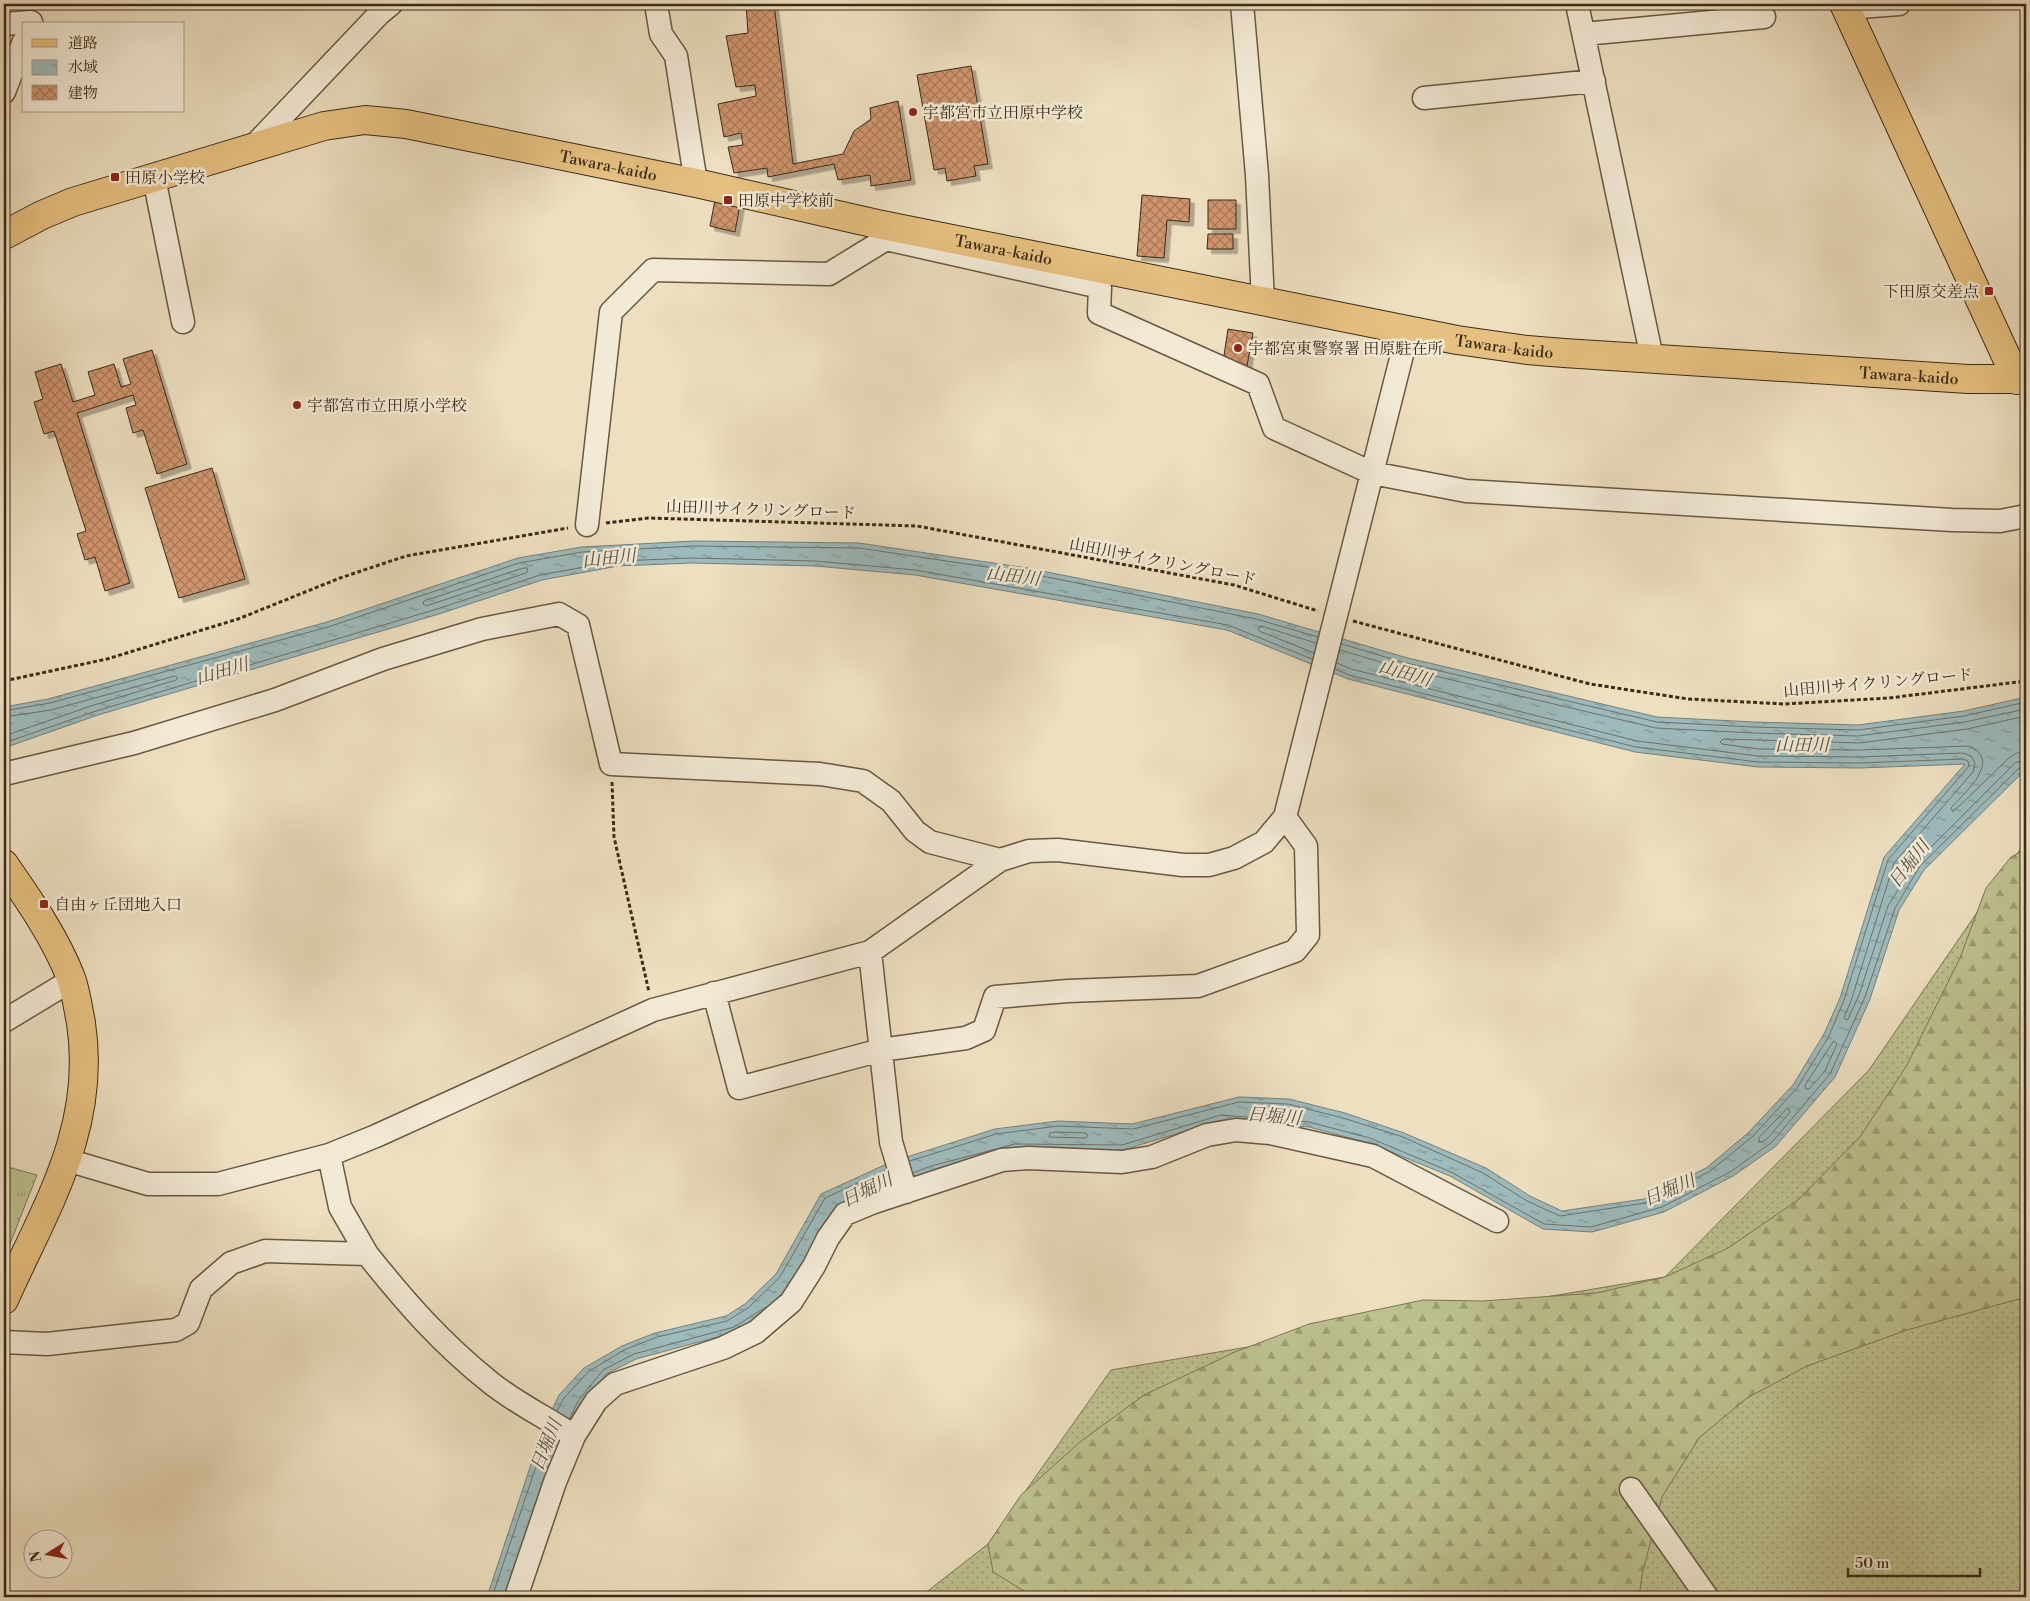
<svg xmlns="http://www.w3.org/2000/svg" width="2030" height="1601" font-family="'Libre Bodoni','Noto Serif JP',serif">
<defs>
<pattern id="grass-dots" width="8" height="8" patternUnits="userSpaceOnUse" patternTransform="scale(1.25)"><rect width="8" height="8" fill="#bdc08f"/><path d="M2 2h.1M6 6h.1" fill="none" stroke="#9b9c74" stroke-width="1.8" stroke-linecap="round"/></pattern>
<pattern id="forest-firs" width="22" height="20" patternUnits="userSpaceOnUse" patternTransform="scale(1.25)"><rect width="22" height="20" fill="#bdc08f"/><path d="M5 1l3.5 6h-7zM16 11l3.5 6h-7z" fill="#9b9c74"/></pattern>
<pattern id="park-tufts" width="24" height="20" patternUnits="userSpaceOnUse" patternTransform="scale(1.25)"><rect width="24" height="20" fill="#bdc08f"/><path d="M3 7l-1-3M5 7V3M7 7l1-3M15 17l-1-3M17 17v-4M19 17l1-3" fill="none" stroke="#9b9c74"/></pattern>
<pattern id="water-ripples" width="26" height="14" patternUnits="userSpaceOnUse" patternTransform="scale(1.25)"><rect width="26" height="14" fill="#9dbabc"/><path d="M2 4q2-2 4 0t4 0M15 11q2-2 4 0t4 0" fill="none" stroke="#819798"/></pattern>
<pattern id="building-cross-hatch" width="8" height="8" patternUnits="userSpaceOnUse" patternTransform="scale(1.25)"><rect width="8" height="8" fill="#cf946d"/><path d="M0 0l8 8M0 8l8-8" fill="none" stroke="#a97959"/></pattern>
<filter id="shadow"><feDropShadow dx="4.5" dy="4.5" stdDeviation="0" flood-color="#0004"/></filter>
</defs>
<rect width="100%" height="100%" fill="#eddfc0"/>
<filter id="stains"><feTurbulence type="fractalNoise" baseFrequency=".004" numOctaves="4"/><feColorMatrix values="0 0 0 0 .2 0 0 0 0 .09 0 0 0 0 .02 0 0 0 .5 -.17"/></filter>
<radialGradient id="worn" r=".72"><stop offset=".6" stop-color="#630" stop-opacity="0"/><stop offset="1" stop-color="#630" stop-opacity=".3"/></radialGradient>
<!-- grass -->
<path fill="url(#grass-dots)" stroke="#7c7654" d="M 2026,841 L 2026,1597 L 920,1597 L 988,1544 L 1111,1370 L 1665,1277 L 1869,1070 Z"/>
<!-- forest -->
<path fill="url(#forest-firs)" stroke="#7c7654" d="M 2026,849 L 2026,1297 L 1907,1330 L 1807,1366 L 1747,1398 L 1699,1438 L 1662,1497 L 1642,1575 L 1639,1597 L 1034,1597 L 993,1572 L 988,1544 L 1021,1495 L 1080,1442 L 1144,1395 L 1235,1352 L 1309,1324 L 1423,1300 L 1483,1301 L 1597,1293 L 1665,1277 L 1728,1248 L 1798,1200 L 1860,1137 L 1907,1065 L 1960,958 L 1986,888 L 2011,857 Z"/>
<!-- park -->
<path fill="url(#park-tufts)" stroke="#7c7654" d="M 4,1166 L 37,1175 L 4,1259 Z"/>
<!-- water -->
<path fill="url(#water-ripples)" stroke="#76817a" d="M 694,541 L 859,543 L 1027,568 L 1258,614 L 1404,657 L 1657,717 L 1754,722 L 1858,725 L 1964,711 L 2026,697 L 2026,769 L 1924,870 L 1899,910 L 1870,999 L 1835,1077 L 1776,1146 L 1733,1176 L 1664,1212 L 1592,1232 L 1543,1229 L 1450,1176 L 1369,1143 L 1309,1127 L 1222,1120 L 1123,1150 L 1077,1149 L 866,1197 L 776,1306 L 736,1332 L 636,1359 L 606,1374 L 582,1404 L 508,1597 L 487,1597 L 542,1431 L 559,1395 L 584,1368 L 622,1346 L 655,1333 L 726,1316 L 745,1304 L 776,1274 L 821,1194 L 891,1162 L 995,1129 L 1058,1121 L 1132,1124 L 1239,1097 L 1289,1099 L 1345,1113 L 1404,1133 L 1486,1168 L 1530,1196 L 1562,1211 L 1644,1199 L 1706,1168 L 1748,1133 L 1793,1085 L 1824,1034 L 1840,998 L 1884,857 L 1965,764 L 1860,768 L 1758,767 L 1635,752 L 1348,679 L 1227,630 L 915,575 L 815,566 L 692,563 L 618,566 L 542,580 L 439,614 L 98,715 L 4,748 L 4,707 L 48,699 L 327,622 L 518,558 L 582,547 Z"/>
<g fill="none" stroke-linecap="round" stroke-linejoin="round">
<!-- shore -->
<path stroke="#6c726a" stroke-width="1" d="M 527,568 L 528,571 L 526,573 L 435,603 L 426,606 L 423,604 L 424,601 L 520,569 Z
M 1342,644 L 1402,662 L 1657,722 L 1754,727 L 1858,730 L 1964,716 L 2026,702
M 1340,650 L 1401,668 L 1656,728 L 1754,733 L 1858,736 L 1965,722 L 2026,709
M 1314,653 L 1259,631 L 1258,628 L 1261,626 L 1316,643
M 1337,663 L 1351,669 L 1637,741 L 1758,756 L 1860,757 L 1963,753 L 1971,756 L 1975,763 L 1973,772 L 1894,863 L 1851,1001 L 1844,1017 L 1846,1020 L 1848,1019 L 1859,995 L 1888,906 L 1914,864 L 2015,763 L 2026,759
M 4,711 L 50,703 L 328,627 L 519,563 L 582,552 L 694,546 L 859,548 L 1027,573 L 1256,619 L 1318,637
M 2026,716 L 1967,729 L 1860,743 L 1723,739 L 1720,742 L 1722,744 L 1759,749 L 1859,750 L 1969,746 C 2003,761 1964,793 1951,808 L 1953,812 L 2010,757 L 2017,753 L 2026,751
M 4,717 L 51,710 L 175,676 L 178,678 L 176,680 L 94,705 L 4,736
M 4,743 L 96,711 L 437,609 L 540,575 L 618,561 L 692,558 L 815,561 L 915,570 L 1228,625 L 1312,659
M 1834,1041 L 1837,1044 L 1825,1071 L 1809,1089 L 1806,1089 L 1805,1086 Z
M 1788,1108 L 1790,1112 L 1768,1138 L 1762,1142 L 1759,1142 L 1759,1138 Z
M 1058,1132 L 1086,1133 L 1088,1136 L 1085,1138 L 1049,1137 L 1050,1133 Z
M 1000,1148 L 1014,1144 L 1122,1145 L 1221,1115 L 1309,1122 L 1370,1138 L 1451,1172 L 1544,1224 L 1591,1227 L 1662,1207 L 1730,1172 L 1772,1142 L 1830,1074 L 1865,997 L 1895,908 L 1920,866 L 2019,768 L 2026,765
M 910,1161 L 996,1134 L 1058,1126 L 1133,1129 L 1239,1102 L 1288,1104 L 1343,1118 L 1403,1137 L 1483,1173 L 1527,1201 L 1560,1216 L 1645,1203 L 1709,1172 L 1752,1137 L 1797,1088 L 1829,1036 L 1844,1000 L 1888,860 L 1969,766 L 1968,761 L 1963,759 L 1860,763 L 1758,762 L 1636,747 L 1349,675 L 1335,669
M 913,1173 L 931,1166 L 996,1149
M 557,1411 L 564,1398 L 588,1372 L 624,1350 L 657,1337 L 727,1321 L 748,1308 L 780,1277 L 825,1198 L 886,1170
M 570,1418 L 578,1401 L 603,1370 L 634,1354 L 734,1327 L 766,1307
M 492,1597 L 547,1434"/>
</g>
<!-- building -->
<path fill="url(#building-cross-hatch)" stroke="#3b2b18" filter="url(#shadow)" d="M 746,4 L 774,4 L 793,164 L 843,154 L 854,131 L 871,119 L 870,108 L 898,101 L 911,180 L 871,186 L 870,175 L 838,180 L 834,164 L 768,177 L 767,168 L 734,173 L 728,147 L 743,145 L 741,133 L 724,137 L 718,104 L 756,96 L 755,85 L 736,87 L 726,36 L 748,33 Z
M 971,66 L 988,164 L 974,166 L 976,176 L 947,181 L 945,168 L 934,170 L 917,75 Z
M 1142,195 L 1190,199 L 1189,222 L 1167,220 L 1164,258 L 1137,256 Z
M 715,200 L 740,205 L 735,232 L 710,226 Z
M 1208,200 L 1236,200 L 1236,229 L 1208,229 Z
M 1208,234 L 1233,234 L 1233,249 L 1207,249 Z
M 1228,329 L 1253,333 L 1247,366 L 1223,362 Z
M 152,350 L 187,464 L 157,474 L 143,430 L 133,433 L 126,408 L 136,405 L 133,395 L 77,413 L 130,583 L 105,591 L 95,557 L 85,560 L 77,534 L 86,531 L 54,431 L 44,434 L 34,402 L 43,399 L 35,372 L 61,364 L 73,402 L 95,395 L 88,372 L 114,364 L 121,387 L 131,384 L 123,359 Z
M 212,468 L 245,579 L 179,598 L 145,488 Z"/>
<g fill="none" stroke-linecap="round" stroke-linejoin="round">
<!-- minor casing -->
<g stroke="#685842" stroke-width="25">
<path id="minor" d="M 656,4 L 661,34 L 676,56 L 696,183
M 1242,4 L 1257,175 L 1263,302
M 1577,4 L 1652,358
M 1846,8 L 1899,4
M 4,24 L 31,22
M 1584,34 L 1764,17
M 4,92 L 24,41
M 1424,98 L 1594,81
M 251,149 L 380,13 L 391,4
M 154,178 L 183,322
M 587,525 L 611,312 L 653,270 L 829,274 L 886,239 L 1100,287 L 1099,313 L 1258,384 L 1274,428 L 1372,473 L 1466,491 L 1952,520 L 2000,521 L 2026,516
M 4,774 L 134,743 L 275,700 L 383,659 L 482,629 L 559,614 L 578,625 L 611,764 L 820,774 L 863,781 L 891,801 L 915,831 L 930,842 L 1000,860
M 870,952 L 891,1142 L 906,1192
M 714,993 L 739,1088 L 881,1050 L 966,1038 L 984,1030 L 995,997 L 1068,991 L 1198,986 L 1295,951 L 1308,935 L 1306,846 L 1285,817
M 4,1021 L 72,980
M 329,1155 L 340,1207 L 367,1254
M 67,1160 L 148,1184 L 218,1184 L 329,1155 L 376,1136 L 653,1010 L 870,952 L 1000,860 L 1029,851 L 1058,850 L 1183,865 L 1209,865 L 1234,858 L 1264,842 L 1285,817 L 1408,331
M 4,1342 L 47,1344 L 176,1330 L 188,1323 L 201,1289 L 231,1263 L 265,1251 L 367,1254 C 406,1303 441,1343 491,1383 C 516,1403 547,1418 574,1436 L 555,1482 L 516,1597
M 574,1436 L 596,1401 L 615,1384 L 723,1348 L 756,1332 L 791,1302 L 814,1266 L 828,1238 L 845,1214 L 874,1202 L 1002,1160 L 1028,1158 L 1122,1162 L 1152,1157 L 1207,1135 L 1236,1130 L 1270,1133 L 1373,1156 L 1497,1221
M 1631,1489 L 1707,1597"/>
</g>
<!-- major casing -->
<g stroke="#3b2b18" stroke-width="30">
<g id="major">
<path d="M 1844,4 L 2017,380"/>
<path id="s1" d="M 4,235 L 42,215 L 73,202 L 324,126 L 365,120 L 406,124 L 696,183 L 877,224 L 1457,340 L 1527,350 L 1564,353 L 1968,379 L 2026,379"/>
<path d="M 4,864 C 29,900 55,937 71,978 C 76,992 78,1008 81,1023 C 97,1129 45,1208 4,1300"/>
</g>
</g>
<!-- path -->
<path stroke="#3b2b18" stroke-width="3" stroke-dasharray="4 2.5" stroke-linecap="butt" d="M 606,523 L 648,518 L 917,526 L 1234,585 L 1318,611
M 1353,621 L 1590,684 L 1688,699 L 1785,704 L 1889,698 L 2026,681
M 4,681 L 107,659 L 238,619 L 340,578 L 406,556 L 568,528
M 612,782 L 614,837 L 649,992"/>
<!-- minor -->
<use href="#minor" stroke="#f3ead6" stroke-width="22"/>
<!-- major -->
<use href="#major" stroke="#e6c080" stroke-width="28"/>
</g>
<!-- markers -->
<g fill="#8f2418" stroke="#f3ead6" stroke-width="2">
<circle cx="913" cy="112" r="5"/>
<rect x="110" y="172" width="10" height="10" rx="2.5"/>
<rect x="723" y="195" width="10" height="10" rx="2.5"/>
<rect x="1984" y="286" width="10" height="10" rx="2.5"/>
<circle cx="1238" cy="348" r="5"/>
<circle cx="297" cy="405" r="5"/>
<rect x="39" y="899" width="10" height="10" rx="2.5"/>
</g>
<g text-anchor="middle" stroke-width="5" stroke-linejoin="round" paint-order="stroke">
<!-- poi labels -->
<g font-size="16" fill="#3b2b18" stroke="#f3ead6" text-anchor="start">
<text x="923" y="118">宇都宮市立田原中学校</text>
<text x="125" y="183">田原小学校</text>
<text x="738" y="206">田原中学校前</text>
<text x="1979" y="297" text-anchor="end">下田原交差点</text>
<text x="1248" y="354">宇都宮東警察署 田原駐在所</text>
<text x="307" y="411">宇都宮市立田原小学校</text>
<text x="54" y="910">自由ヶ丘団地入口</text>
</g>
<!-- street labels -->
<g font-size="16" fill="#3b2b18" stroke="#f3ead6">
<text dy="6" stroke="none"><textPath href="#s1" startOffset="628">Tawara-kaido</textPath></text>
<text dy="6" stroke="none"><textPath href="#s1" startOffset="1032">Tawara-kaido</textPath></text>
<text dy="6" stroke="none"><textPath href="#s1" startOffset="1542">Tawara-kaido</textPath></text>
<text dy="6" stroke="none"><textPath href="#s1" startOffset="1948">Tawara-kaido</textPath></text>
<text transform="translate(761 509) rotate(2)" y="6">山田川サイクリングロード</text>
<text transform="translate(1163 561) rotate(11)" y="6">山田川サイクリングロード</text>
<text transform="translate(1878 682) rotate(-5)" y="6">山田川サイクリングロード</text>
</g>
<!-- water labels -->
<g font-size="18" font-style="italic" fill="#544f41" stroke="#f3ead6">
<text transform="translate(609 558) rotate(-6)" y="6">山田川</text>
<text transform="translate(1013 576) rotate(7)" y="6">山田川</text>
<text transform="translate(222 671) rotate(-16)" y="6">山田川</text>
<text transform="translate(1405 673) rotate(16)" y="6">山田川</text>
<text x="1802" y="751">山田川</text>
<text transform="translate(1909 864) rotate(-52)" y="6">日堀川</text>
<text transform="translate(1274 1116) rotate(5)" y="6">日堀川</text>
<text transform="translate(867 1190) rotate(-26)" y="6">日堀川</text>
<text transform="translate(1669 1190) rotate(-23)" y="6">日堀川</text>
<text transform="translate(546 1445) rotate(-68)" y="6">日堀川</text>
</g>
</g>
<!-- margin -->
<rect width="2030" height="1601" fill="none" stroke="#eddfc0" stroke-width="20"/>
<rect x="5" y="5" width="2020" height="1591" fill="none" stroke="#3b2b18" stroke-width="2.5"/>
<rect x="10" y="10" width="2010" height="1581" fill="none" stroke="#3b2b18"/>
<!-- legend -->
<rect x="22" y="22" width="162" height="90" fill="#f3ead6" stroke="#a99e8a"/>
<rect x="32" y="39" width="25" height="8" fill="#e6c080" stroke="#a99e8a"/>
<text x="68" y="48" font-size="15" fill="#3b2b18">道路</text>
<rect x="32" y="60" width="25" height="15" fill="url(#water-ripples)" stroke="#a99e8a"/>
<text x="68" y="72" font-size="15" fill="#3b2b18">水域</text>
<rect x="32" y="85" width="25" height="15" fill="url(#building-cross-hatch)" stroke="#a99e8a"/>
<text x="68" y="98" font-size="15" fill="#3b2b18">建物</text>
<!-- north arrow -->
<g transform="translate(48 1554) rotate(259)"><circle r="24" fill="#f3ead6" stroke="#a99e8a"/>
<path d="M0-4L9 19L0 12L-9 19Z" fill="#8f2418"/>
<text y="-8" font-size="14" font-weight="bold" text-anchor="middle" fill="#3b2b18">N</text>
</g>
<!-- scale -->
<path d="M1848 1568v8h132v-8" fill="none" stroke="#3b2b18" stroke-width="2.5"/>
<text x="1855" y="1568" font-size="15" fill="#3b2b18" stroke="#f3ead6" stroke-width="4" paint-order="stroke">50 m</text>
<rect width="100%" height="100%" filter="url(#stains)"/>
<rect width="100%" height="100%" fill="url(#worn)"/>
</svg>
